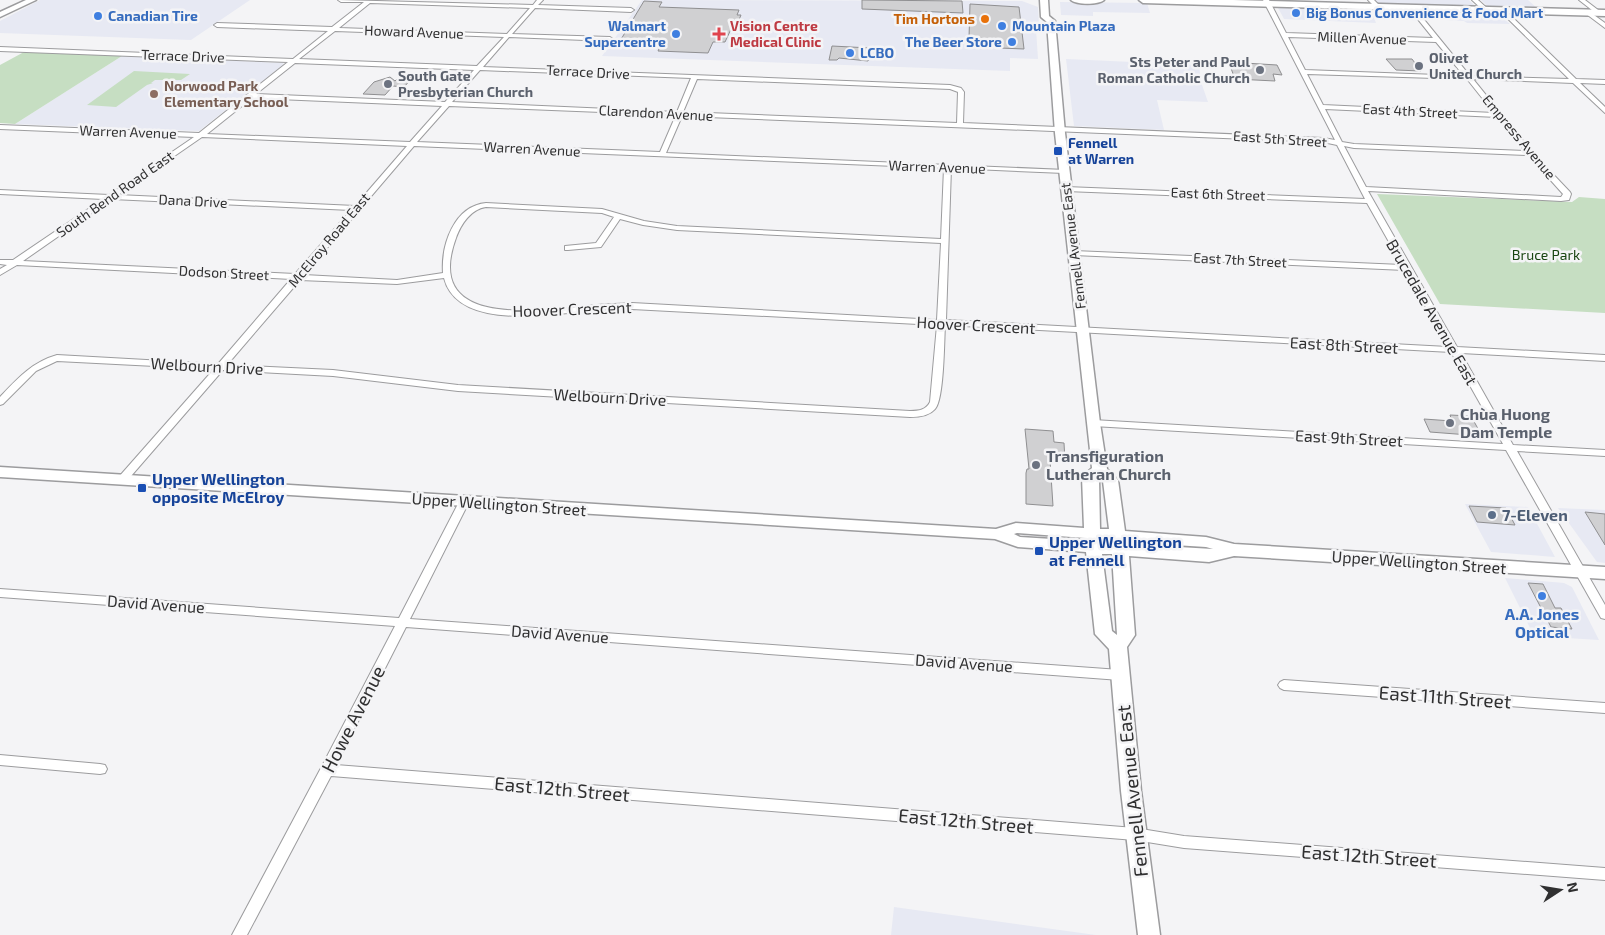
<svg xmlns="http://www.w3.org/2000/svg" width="1605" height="935" font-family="'Exo 2',sans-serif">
<rect width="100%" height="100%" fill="#f4f4f6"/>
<!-- built -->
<path fill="#e7e9f3" d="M 40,0 L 250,0 L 191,40 L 0,33 L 0,21 Z
M 642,0 L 1022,1 L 1038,7 L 1039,25 L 1036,29 L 1038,59 L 1010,58 L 1010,71 L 602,56 Z
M 1375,0 L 1469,0 L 1476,7 L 1378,4 Z
M 1481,0 L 1528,0 L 1538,9 L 1488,7 Z
M 1060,2 L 1147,3 L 1150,13 L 1093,12 L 1093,16 L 1061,15 Z
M 1277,6 L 1498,14 L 1510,24 L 1467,23 L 1464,21 L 1426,19 L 1427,21 L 1374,18 L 1376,23 L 1284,19 Z
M 122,56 L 282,63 L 284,64 L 199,131 L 15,124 Z
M 1066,59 L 1199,65 L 1201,82 L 1208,102 L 1157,100 L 1164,130 L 1074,126 Z
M 1465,504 L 1528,507 L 1555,557 L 1491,552 Z
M 1558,508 L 1605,510 L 1605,563 L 1597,562 Z
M 1505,578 L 1564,583 L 1572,587 L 1599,640 L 1534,636 Z
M 894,907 L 1096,935 L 891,935 Z"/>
<!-- green -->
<path fill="#c6dec2" d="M 24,52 L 122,56 L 15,124 L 0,123 L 0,65 Z
M 134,71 L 190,74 L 181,80 L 155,80 L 151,83 L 153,83 L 147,85 L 116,107 L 87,105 Z
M 1377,194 L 1572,202 L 1579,197 L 1605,199 L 1605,313 L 1440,304 Z"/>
<!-- building -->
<path fill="#d0d0d2" stroke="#8f8f91" d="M 862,0 L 962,1 L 963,13 L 862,9 Z
M 644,1 L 662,2 L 659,7 L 739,10 L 737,15 L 741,15 L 736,27 L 732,27 L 725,42 L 713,42 L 708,53 L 658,51 L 660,47 L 617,46 Z
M 970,4 L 1019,7 L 1024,49 L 1000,48 L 1000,39 L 969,38 Z
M 832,46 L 870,48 L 868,61 L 839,58 L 837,60 L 829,60 Z
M 1231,59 L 1243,60 L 1244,63 L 1277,65 L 1282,75 L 1273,74 L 1275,81 L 1235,79 L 1229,63 L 1233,63 Z
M 1386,59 L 1412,59 L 1421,71 L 1396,70 Z
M 390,77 L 395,81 L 399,77 L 413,77 L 404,87 L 393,86 L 385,95 L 363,94 L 374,82 Z
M 1450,415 L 1471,416 L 1482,436 L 1430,432 L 1424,419 L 1452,421 Z
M 1025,429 L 1053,431 L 1054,442 L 1064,443 L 1065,461 L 1050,460 L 1053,506 L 1026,504 L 1026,473 L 1027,469 L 1029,469 Z
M 1469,506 L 1506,508 L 1515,525 L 1477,522 Z
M 1585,512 L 1605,514 L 1605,545 Z
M 1528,583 L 1543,584 L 1555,608 L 1561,608 L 1572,629 L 1551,627 Z"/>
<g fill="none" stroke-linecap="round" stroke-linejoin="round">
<!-- minor casing -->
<g stroke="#9c9c9e" stroke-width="2">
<path id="minor" d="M 338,0 L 533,5 L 537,0 L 543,0 L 538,5 L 631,8 L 634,10 L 631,12 L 535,8 L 512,34 L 610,37 L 613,39 L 610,41 L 509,37 L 483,67 L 950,85 L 961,88 L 964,92 L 963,123 L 1323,138 L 1335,140 L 1263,0 L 1269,0 L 1286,33 L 1433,38 L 1408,7 L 1413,6 L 1470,76 L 1569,79 L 1499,10 L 1504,9 L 1576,79 L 1605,80 L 1605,84 L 1580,83 L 1605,107 L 1605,113 L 1573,83 L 1473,79 L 1532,152 L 1570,192 L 1571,194 L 1569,200 L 1561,201 L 1368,191 L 1457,347 L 1605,355 L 1605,361 L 1461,353 L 1513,445 L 1605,450 L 1605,456 L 1517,451 L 1605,605 L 1605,619 L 1601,618 L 1506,450 L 1093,426 L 1088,423 L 1093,420 L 1503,444 L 1451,352 L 945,325 C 944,341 944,400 935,409 C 929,416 919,417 910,417 L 458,391 L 333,376 L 223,370 L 125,483 L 117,483 L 116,481 L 117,479 L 214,369 L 57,361 L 36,371 L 3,404 L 0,405 L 0,397 C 17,379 32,362 57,355 L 218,364 L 291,279 L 17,265 L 0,275 L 0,269 L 7,265 L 0,264 L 0,260 L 13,260 L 103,199 L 0,194 L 0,190 L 109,195 L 194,137 L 0,129 L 0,125 L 199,133 L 288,62 L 0,51 L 0,47 L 293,59 L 328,31 L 217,27 L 214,25 L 217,23 L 332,27 L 364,2 L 341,2 ZM 370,3 L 530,8 L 507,34 L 339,28 ZM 335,31 L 504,37 L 477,66 L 299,59 ZM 1288,37 L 1436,42 L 1464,76 L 1305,70 ZM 295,63 L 474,70 L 445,102 L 256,94 ZM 480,70 L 691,78 L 677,112 L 452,102 ZM 1307,74 L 1467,79 L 1494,113 L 1323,105 ZM 697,79 L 950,89 L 958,92 L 957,123 L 683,112 ZM 252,98 L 442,106 L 410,142 L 207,134 ZM 449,106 L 676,115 L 660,152 L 417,142 ZM 1325,109 L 1497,117 L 1525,151 L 1354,144 L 1342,142 ZM 682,116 L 1323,142 L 1337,145 L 1365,199 L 1066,187 L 1062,189 L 1066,191 L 1367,203 L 1402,265 L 1074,251 L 1070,253 L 1074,255 L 1405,270 L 1448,347 L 946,320 L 951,168 L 1064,173 L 1066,172 L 1066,170 L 666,153 ZM 202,137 L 407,146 L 355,206 L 118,195 ZM 414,146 L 944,168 L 941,239 L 677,226 L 644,221 L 602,209 L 486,203 C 454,206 441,245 443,273 L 397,280 L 304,275 ZM 1344,146 L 1354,148 L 1528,155 L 1563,194 L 1561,197 L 1366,187 ZM 112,199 L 351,210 L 295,274 L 23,261 ZM 486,207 L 602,213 L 614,217 L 596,243 L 565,246 L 565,250 L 568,250 L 601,247 L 620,219 L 643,225 L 677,230 L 941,243 L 937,320 L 632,303 C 620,304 609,304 597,305 C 548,309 421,333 456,238 C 461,224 471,209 486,207 ZM 444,278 C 458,333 557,313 597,310 C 609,309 620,309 632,309 L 937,325 L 930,402 C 926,410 919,411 910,411 L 458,385 L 333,370 L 227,365 L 300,280 L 397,284 Z
M 1368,0 L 1374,0 L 1380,6 L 1375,7 Z
M 1472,0 L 1478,0 L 1489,10 L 1484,11 Z
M 1579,0 L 1585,0 L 1602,13 L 1597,14 Z
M 1587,10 L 1605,23 L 1605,28 L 1585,13 L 1584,12 Z
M 464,499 L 469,502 L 410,619 L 1120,670 L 1124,672 L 1126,675 L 1124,678 L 1120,680 L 406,627 L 336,765 L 1135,828 L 1184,836 L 1605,868 L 1605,880 L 1184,848 L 1135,840 L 331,776 L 247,935 L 232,935 L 322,766 L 395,626 L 0,597 L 0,589 L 399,618 L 459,502 Z
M 1284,680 L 1605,703 L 1605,713 L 1284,690 L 1280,688 L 1278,685 L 1280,682 Z
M 0,755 L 100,764 L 105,765 L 107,769 L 105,773 L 100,774 L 0,765 Z"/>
</g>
<!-- secondary casing -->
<g stroke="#9c9c9e" stroke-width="3">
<path id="secondary" d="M 26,0 L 36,0 L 0,17 L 0,12 Z
M 1040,0 L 1048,0 L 1049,16 L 1055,21 L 1065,133 L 1100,423 L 1107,469 L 1118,480 L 1125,531 L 1206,537 L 1234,544 L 1605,567 L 1605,579 L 1234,556 L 1209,562 L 1129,556 L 1135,635 L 1127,647 L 1141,791 L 1160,935 L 1138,935 L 1121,791 L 1109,649 L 1095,634 L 1086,552 L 1018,547 L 995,539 L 0,477 L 0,467 L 996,529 L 1016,523 L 1084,528 L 1082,477 L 1092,468 L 1055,133 L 1047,22 L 1041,17 ZM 1099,478 L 1103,481 L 1109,529 L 1100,529 ZM 1017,533 L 1085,538 L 1085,541 L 1020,537 L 1014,534 ZM 1101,540 L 1111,540 L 1111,543 L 1101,543 ZM 1127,542 L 1206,547 L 1213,549 L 1127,544 ZM 1102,554 L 1112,554 L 1117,635 L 1112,631 Z"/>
</g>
<!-- primary casing -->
<g stroke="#9c9c9e" stroke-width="3">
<path id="primary" d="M 1071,0 L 1104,0 C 1098,5 1077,5 1071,0 Z
M 1139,0 L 1233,0 L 1605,10 L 1605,16 L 1143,3 Z"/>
</g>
<!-- minor -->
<use href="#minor" fill="#fff" fill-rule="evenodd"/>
<!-- secondary -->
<use href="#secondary" fill="#fff" fill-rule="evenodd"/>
<!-- primary -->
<use href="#primary" fill="#fff" fill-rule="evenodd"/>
</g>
<!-- markers -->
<g fill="#3f7fe0" stroke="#f4f4f6" stroke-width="2">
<circle cx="1296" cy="13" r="5"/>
<circle cx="98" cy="16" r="5"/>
<circle cx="1002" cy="26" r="5"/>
<circle cx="676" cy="34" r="5"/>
<circle cx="1012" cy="42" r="5"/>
<circle cx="850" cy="53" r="5"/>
<circle cx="1542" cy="596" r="5"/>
</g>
<circle fill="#e8710a" stroke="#f4f4f6" stroke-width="2" cx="985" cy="19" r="5"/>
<path fill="#e0444e" stroke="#f4f4f6" stroke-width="2" d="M716.5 26.5h5v5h5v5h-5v5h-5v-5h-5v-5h5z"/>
<g fill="#6b7280" stroke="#f4f4f6" stroke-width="2">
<circle cx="1419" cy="66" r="5"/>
<circle cx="1260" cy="70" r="5"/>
<circle cx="388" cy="84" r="5"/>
<circle cx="1450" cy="423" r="5"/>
<circle cx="1036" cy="465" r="5"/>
</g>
<circle fill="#8d6e63" stroke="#f4f4f6" stroke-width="2" cx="154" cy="94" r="5"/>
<g fill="#1a4fb4" stroke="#f4f4f6" stroke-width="2">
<rect x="1053" y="146" width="10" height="10" rx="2.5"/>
<rect x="137" y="483" width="10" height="10" rx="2.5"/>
<rect x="1034" y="546" width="10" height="10" rx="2.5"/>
</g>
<circle fill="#5c6f8a" stroke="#f4f4f6" stroke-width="2" cx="1492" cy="515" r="5"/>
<g text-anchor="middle" stroke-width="5" stroke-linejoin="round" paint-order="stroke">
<!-- far-shop labels -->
<g font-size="14" font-weight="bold" fill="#366cbe" stroke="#f4f4f6" text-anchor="start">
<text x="1306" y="18">Big Bonus Convenience &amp; Food Mart</text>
<text x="108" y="21">Canadian Tire</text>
<text x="666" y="31" text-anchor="end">Walmart<tspan x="666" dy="16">Supercentre</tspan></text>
<text x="1012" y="31">Mountain Plaza</text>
<text x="1002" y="47" text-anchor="end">The Beer Store</text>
<text x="860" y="58">LCBO</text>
</g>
<!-- far-food labels -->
<g font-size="14" font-weight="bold" fill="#c56008" stroke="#f4f4f6" text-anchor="end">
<text x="975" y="24">Tim Hortons</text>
</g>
<!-- far-health labels -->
<g font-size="14" font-weight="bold" fill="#be3a42" stroke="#f4f4f6" text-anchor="start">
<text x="730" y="31">Vision Centre<tspan x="730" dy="16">Medical Clinic</tspan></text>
</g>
<!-- far-street labels -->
<g font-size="14" fill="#303031" stroke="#f4f4f6">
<text transform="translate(414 32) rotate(2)" y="5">Howard Avenue</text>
<text transform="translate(1362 38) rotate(2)" y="5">Millen Avenue</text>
<text transform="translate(183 56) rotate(2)" y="5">Terrace Drive</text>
<text transform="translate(588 72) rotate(3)" y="5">Terrace Drive</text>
<text transform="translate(1410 111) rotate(3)" y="5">East 4th Street</text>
<text transform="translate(656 113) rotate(3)" y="5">Clarendon Avenue</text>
<text transform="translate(128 132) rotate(2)" y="5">Warren Avenue</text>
<text transform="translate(1519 137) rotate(50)" y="5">Empress Avenue</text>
<text transform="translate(1280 139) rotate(4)" y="5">East 5th Street</text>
<text transform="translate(532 149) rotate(3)" y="5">Warren Avenue</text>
<text transform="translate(937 167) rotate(2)" y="5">Warren Avenue</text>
<text transform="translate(115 194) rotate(-35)" y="5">South Bend Road East</text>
<text transform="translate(1218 194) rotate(2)" y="5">East 6th Street</text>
<text transform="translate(193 201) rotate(3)" y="5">Dana Drive</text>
<text transform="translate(329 240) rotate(-50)" y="5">McElroy Road East</text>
<text transform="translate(1073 246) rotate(-97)" y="5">Fennell Avenue East</text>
<text transform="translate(1240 260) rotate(3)" y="5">East 7th Street</text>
<text transform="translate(224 273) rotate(3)" y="5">Dodson Street</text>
</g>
<!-- far-worship labels -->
<g font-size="14" font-weight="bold" fill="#5b616d" stroke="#f4f4f6" text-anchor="start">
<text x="1429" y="63">Olivet<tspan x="1429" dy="16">United Church</tspan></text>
<text x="1250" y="67" text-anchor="end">Sts Peter and Paul<tspan x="1250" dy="16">Roman Catholic Church</tspan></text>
<text x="398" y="81">South Gate<tspan x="398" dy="16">Presbyterian Church</tspan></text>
</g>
<!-- far-education labels -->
<g font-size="14" font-weight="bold" fill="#785e54" stroke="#f4f4f6" text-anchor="start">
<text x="164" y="91">Norwood Park<tspan x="164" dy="16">Elementary School</tspan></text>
</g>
<!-- far-transit labels -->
<g font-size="14" font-weight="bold" fill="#164399" stroke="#f4f4f6" text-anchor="start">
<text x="1068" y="148">Fennell<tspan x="1068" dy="16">at Warren</tspan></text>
</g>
<!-- far-park labels -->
<g font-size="14" fill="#194511" stroke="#f4f4f6">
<text x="1546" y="260">Bruce Park</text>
</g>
<!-- street labels -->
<g font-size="16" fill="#303031" stroke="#f4f4f6">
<text transform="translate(572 309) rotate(-2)" y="6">Hoover Crescent</text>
<text transform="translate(1432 312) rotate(60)" y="6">Brucedale Avenue East</text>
<text transform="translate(976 325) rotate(3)" y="6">Hoover Crescent</text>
<text transform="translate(1344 345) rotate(3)" y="6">East 8th Street</text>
<text transform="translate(207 366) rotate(3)" y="6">Welbourn Drive</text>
<text transform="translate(610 397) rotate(3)" y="6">Welbourn Drive</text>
<text transform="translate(1349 438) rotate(3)" y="6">East 9th Street</text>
<text transform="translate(499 504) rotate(4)" y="6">Upper Wellington Street</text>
<text transform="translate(1419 562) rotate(4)" y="6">Upper Wellington Street</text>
<text transform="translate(156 604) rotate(4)" y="6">David Avenue</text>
<text transform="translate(560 634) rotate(4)" y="6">David Avenue</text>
<text transform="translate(964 663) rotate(4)" y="6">David Avenue</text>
</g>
<!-- worship labels -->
<g font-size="16" font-weight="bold" fill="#5b616d" stroke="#f4f4f6" text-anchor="start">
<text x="1460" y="420">Chùa Huong<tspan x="1460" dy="18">Dam Temple</tspan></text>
<text x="1046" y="462">Transfiguration<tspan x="1046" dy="18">Lutheran Church</tspan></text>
</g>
<!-- transit labels -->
<g font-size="16" font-weight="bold" fill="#164399" stroke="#f4f4f6" text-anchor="start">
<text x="152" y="485">Upper Wellington<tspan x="152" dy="18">opposite McElroy</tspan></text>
<text x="1049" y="548">Upper Wellington<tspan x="1049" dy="18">at Fennell</tspan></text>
</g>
<!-- service labels -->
<g font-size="16" font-weight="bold" fill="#4e5e75" stroke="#f4f4f6" text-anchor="start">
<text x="1502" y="521">7-Eleven</text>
</g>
<!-- shop labels -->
<g font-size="16" font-weight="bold" fill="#366cbe" stroke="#f4f4f6">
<text x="1542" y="620">A.A. Jones<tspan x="1542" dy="18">Optical</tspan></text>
</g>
<!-- near-street labels -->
<g font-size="19" fill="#303031" stroke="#f4f4f6">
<text transform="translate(1445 697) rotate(4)" y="7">East 11th Street</text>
<text transform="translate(353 719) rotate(-63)" y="7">Howe Avenue</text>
<text transform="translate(562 789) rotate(5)" y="7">East 12th Street</text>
<text transform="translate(1132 791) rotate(-96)" y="7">Fennell Avenue East</text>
<text transform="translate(966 821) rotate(5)" y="7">East 12th Street</text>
<text transform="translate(1369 856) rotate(4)" y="7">East 12th Street</text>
</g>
</g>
<!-- north arrow -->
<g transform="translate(1560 890) rotate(78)" stroke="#f4f4f6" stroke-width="4" paint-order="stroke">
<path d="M0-4L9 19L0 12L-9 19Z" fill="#303031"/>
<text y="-8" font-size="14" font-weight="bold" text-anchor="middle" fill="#303031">N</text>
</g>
</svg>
